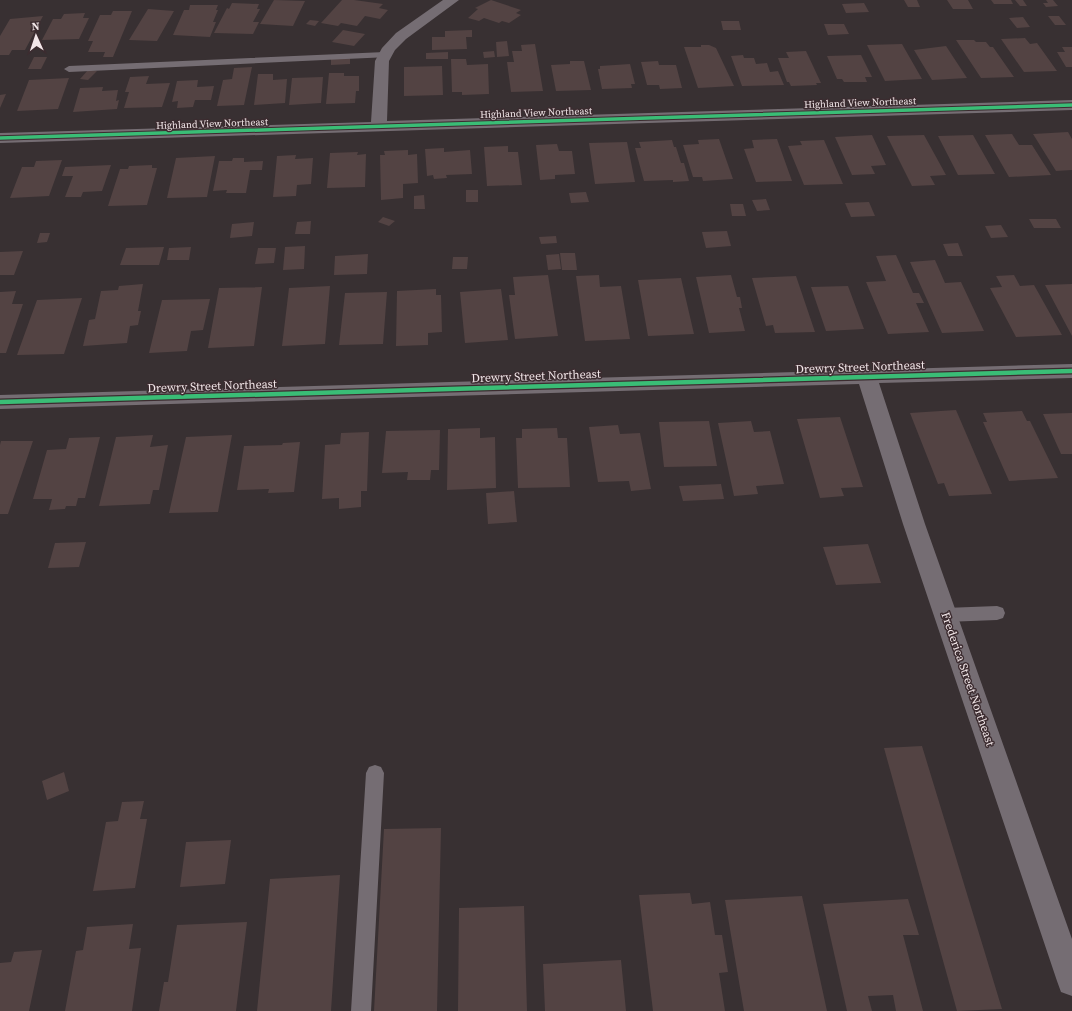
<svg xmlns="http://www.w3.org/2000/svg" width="1072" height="1011" font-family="'Source Serif 4',serif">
<rect width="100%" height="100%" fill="#383032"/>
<!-- building -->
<path fill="#534343" d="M 274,0 L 305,1 L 293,26 L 260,24 Z
M 342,0 L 354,0 L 383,4 L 379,8 L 388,10 L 380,19 L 365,16 L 357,26 L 341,23 L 338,26 L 321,23 Z
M 491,0 L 521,10 L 516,13 L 521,15 L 509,23 L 502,21 L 499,23 L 484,18 L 479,21 L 468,18 L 478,9 L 475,8 Z
M 904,0 L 917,0 L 920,7 L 908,7 Z
M 947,0 L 968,0 L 973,9 L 953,9 Z
M 991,0 L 1011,0 L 1013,4 L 994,4 Z
M 1015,0 L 1023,0 L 1027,6 L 1020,6 Z
M 1046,0 L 1053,0 L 1058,6 L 1046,7 L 1043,3 L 1048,3 Z
M 232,3 L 259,4 L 257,9 L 260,9 L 253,22 L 259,22 L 253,34 L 214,33 L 227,8 L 229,9 Z
M 864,3 L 869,12 L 846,13 L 842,4 Z
M 190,5 L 218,5 L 216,10 L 218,10 L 213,22 L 216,22 L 210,37 L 173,35 L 184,10 L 189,10 Z
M 148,9 L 174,11 L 157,41 L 129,40 Z
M 113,11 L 132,11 L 113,57 L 103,57 L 105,52 L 88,52 L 93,41 L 88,41 L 100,15 L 111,15 Z
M 85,13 L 83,18 L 89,18 L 79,39 L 42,40 L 53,19 L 61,19 L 64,14 Z
M 43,16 L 25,50 L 12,50 L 9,55 L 0,55 L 0,36 L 10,19 Z
M 1048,16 L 1059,16 L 1066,25 L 1055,25 Z
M 1023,17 L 1030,27 L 1017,28 L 1009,18 Z
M 310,20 L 319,21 L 315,26 L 306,24 Z
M 721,21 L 739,21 L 741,30 L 723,30 Z
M 824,24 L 844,24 L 849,34 L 828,35 Z
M 343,30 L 365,34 L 354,46 L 332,42 Z
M 472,30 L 472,37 L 466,37 L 467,49 L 432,50 L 432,37 L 445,37 L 445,31 Z
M 1025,38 L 1030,44 L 1037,43 L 1057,71 L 1024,72 L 1001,39 Z
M 956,40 L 974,40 L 976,42 L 986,42 L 990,47 L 993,47 L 1014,77 L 981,78 Z
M 507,41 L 509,56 L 497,57 L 496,42 Z
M 535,44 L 543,91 L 511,92 L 507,62 L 514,62 L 512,51 L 522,51 L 521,45 Z
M 902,44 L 922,79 L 885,81 L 867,45 Z
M 701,45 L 709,45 L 716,48 L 734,86 L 698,88 L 684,47 L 701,47 Z
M 946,46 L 967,78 L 932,80 L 914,50 Z
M 1062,47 L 1072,47 L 1072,67 L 1066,67 L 1057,52 L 1065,52 Z
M 494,51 L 495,57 L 484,58 L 483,52 Z
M 806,51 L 821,83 L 816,83 L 817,85 L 791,86 L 789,82 L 787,82 L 778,58 L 789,58 L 786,52 Z
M 448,52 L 448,59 L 426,59 L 426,53 Z
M 743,55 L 744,58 L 754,58 L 756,64 L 767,63 L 770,72 L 778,71 L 784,85 L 742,86 L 731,56 Z
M 861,55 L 872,77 L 865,77 L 867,82 L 844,82 L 842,79 L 837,79 L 827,56 Z
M 34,57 L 47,57 L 41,69 L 28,69 Z
M 350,57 L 350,64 L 331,65 L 331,58 Z
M 451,59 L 466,59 L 467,65 L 488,64 L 489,94 L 462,95 L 462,92 L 452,92 Z
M 570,61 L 584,61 L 591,90 L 556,91 L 551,65 L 570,64 Z
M 658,61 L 659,65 L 676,65 L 682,88 L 660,89 L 659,85 L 647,85 L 641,62 Z
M 630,64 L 635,84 L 631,84 L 632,88 L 602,89 L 598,69 L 600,69 L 600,66 Z
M 442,66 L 443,95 L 404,96 L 404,67 Z
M 252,67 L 244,105 L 217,106 L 223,80 L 232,79 L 234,68 Z
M 88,70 L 97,71 L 88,80 L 80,79 Z
M 329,73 L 344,73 L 344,76 L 359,76 L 359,91 L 356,91 L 355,103 L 326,104 Z
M 258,74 L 273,74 L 273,80 L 287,79 L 285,103 L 254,105 Z
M 149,76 L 146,84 L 170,83 L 162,107 L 124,108 L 129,92 L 125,92 L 130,77 Z
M 323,77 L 321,103 L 289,105 L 292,78 Z
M 69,78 L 58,109 L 17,111 L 29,80 Z
M 198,80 L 197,87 L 214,86 L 211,100 L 195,100 L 193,107 L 177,108 L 178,101 L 172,102 L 177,81 Z
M 103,87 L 102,91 L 118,90 L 116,101 L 119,100 L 117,109 L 73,112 L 80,88 Z
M 6,94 L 0,108 L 0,95 Z
M 1068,132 L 1072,139 L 1072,170 L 1056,171 L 1033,134 Z
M 1012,134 L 1019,145 L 1032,145 L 1051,175 L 1009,177 L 985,135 Z
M 872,135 L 886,165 L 871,166 L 875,174 L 852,175 L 835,137 Z
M 924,135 L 946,175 L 930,176 L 935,185 L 912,186 L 887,136 Z
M 973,135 L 995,174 L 958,175 L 938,136 Z
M 719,139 L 733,179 L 703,181 L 702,177 L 693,177 L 683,145 L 699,144 L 698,140 Z
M 777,139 L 792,181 L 756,182 L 744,149 L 754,148 L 752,140 Z
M 672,140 L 674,147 L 676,147 L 681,163 L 684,163 L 689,181 L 673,182 L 673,180 L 644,181 L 635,148 L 641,148 L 639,142 Z
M 824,140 L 843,184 L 804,185 L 788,146 L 802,145 L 800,141 Z
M 627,142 L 635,182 L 595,184 L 589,143 Z
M 557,144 L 559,151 L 572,151 L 575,174 L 555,175 L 555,179 L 540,180 L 536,145 Z
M 508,146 L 508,152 L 518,152 L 522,185 L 487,186 L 484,147 Z
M 444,148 L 444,152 L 470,150 L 472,174 L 446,175 L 447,178 L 434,179 L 433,175 L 427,176 L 425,149 Z
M 408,150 L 408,155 L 417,154 L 418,183 L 403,184 L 403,198 L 381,200 L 380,155 L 385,155 L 384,151 Z
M 358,152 L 357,155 L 366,154 L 365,187 L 327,188 L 330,153 Z
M 296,155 L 295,159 L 313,158 L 311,184 L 297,185 L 296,196 L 273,197 L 277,156 Z
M 215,156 L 207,197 L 167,198 L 176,158 Z
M 233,158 L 244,158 L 244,162 L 263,161 L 262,170 L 250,170 L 246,193 L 226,193 L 227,190 L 213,191 L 219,161 L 232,161 Z
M 62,160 L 49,196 L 10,198 L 22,167 L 34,167 L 36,161 Z
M 111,165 L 102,191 L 83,192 L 81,197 L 65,197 L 73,176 L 62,176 L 65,167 Z
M 152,165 L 152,168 L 157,168 L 147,205 L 108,206 L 120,169 L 128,169 L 129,166 Z
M 466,190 L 478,190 L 478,202 L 466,202 Z
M 586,192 L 589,202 L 571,203 L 569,193 Z
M 424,195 L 425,209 L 414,209 L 414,196 Z
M 766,199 L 770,210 L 757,211 L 752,200 Z
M 869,202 L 875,216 L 851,217 L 845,203 Z
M 730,204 L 743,204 L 746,216 L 732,216 Z
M 383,217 L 395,221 L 389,226 L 378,222 Z
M 1029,219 L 1056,219 L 1061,228 L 1034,228 Z
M 311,221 L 310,234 L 295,234 L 297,222 Z
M 254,222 L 252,236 L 230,238 L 232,224 Z
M 1001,225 L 1008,237 L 991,238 L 985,226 Z
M 727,231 L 731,246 L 706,248 L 702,232 Z
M 40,233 L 50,233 L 47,242 L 37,243 Z
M 556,236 L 557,243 L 541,244 L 539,237 Z
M 958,243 L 963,256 L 948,256 L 943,244 Z
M 305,246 L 304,269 L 283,270 L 285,247 Z
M 164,247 L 159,265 L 120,265 L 126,248 Z
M 191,247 L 189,260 L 167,260 L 169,248 Z
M 258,248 L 276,248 L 274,263 L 255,264 Z
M 23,251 L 14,275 L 0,275 L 0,252 Z
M 560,253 L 575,253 L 577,270 L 562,270 Z
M 368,254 L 367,274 L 334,275 L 335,256 Z
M 559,254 L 561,269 L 548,270 L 546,255 Z
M 896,255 L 913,293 L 919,293 L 924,303 L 916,303 L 929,332 L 888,334 L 866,282 L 886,281 L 876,256 Z
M 453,257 L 468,257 L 467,269 L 452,269 Z
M 935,260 L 945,283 L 961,282 L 984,331 L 942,333 L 910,262 Z
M 548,275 L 558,336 L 515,339 L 509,295 L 515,295 L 513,277 Z
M 599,275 L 600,287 L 621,286 L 630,339 L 585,341 L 576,276 Z
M 731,275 L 737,297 L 740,297 L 742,308 L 739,308 L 745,331 L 709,333 L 696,277 Z
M 1014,275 L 1020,286 L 1034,285 L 1062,335 L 1016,337 L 990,288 L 1002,287 L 996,276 Z
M 796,276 L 815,332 L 775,333 L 773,325 L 766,326 L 752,278 Z
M 681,278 L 694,334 L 648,336 L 638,280 Z
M 143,284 L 138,311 L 141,311 L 138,325 L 130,326 L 127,343 L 83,346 L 89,320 L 95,319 L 101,291 L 118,290 L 119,286 Z
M 1072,284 L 1072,336 L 1045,285 Z
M 330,286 L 325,344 L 282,346 L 289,288 Z
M 848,286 L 864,329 L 826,331 L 811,287 Z
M 262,287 L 254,346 L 208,348 L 219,288 Z
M 436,289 L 436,295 L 441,295 L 442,332 L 428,333 L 428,345 L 396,346 L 397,291 Z
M 501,289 L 508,340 L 465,343 L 460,292 Z
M 16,291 L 12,304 L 23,304 L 6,353 L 0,353 L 0,292 Z
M 387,292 L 383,344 L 339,345 L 345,293 Z
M 82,298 L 64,354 L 17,355 L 37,300 Z
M 210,299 L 203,330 L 191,331 L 187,351 L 149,353 L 162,300 Z
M 956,410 L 992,494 L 949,496 L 944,483 L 938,484 L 910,413 Z
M 1022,411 L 1027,421 L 1030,421 L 1058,478 L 1009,481 L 983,422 L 987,422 L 983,413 Z
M 1072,413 L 1072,454 L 1061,454 L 1043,414 Z
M 840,417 L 863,487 L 841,488 L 844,496 L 820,498 L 797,419 Z
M 709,421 L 717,466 L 664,467 L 659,422 Z
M 751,421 L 754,432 L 770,431 L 784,484 L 756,486 L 758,494 L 734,496 L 718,423 Z
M 618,425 L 620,434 L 640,433 L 651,489 L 631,491 L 629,481 L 598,482 L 589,427 Z
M 480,428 L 480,438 L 495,437 L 496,488 L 447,490 L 448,429 Z
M 557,428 L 558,438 L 567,438 L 570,487 L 518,488 L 516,438 L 522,438 L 522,429 Z
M 440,430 L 439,470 L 431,470 L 430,480 L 407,480 L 408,472 L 382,473 L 386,431 Z
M 369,432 L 367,491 L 361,491 L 361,507 L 339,509 L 339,498 L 322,499 L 325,445 L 340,444 L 341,433 Z
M 153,435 L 150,447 L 168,445 L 159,490 L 153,490 L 150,504 L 99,506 L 116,437 Z
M 232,435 L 218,512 L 169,513 L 186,437 Z
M 100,437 L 85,498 L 78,498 L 76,506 L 66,506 L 65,509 L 49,510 L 52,499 L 33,499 L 47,450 L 66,449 L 69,438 Z
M 1,441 L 33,441 L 8,514 L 0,514 L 0,445 Z
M 300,442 L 294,492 L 268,493 L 269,489 L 237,490 L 244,446 L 282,445 L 283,443 Z
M 721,484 L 724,499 L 683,501 L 679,486 Z
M 514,491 L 517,522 L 488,524 L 486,493 Z
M 86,542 L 79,567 L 48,568 L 55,543 Z
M 868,544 L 881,583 L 836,585 L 823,547 Z
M 922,746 L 1002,1009 L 957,1011 L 884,748 Z
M 64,772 L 69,791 L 47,800 L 42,781 Z
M 144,801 L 140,819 L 147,819 L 135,888 L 93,891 L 106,822 L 118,821 L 122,802 Z
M 441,828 L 437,1011 L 374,1011 L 384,829 Z
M 231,840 L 225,884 L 180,887 L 186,842 Z
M 340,875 L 331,1011 L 257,1011 L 270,879 Z
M 690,893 L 692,904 L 710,902 L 715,935 L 722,935 L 728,972 L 719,973 L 725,1011 L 653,1011 L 639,895 Z
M 802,896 L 827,1011 L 744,1011 L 725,900 Z
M 908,899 L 919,935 L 903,935 L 923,1011 L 896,1011 L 893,995 L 868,996 L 872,1011 L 847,1011 L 823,904 Z
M 524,906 L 527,1011 L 458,1011 L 459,908 Z
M 247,922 L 236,1011 L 159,1011 L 164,982 L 168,982 L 177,925 Z
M 133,924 L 129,949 L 141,948 L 132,1011 L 65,1011 L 76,951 L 83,950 L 87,927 Z
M 42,950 L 29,1011 L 0,1011 L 0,963 L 11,962 L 14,952 Z
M 621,960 L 626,1011 L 545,1011 L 543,964 Z"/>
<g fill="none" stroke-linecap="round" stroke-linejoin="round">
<!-- lane -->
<path fill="#756d73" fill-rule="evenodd" d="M 385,52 L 390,55 L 389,57 L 69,72 L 64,69 L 69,66 Z
M 997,606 L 1003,608 L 1005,613 L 1003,618 L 997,620 L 945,622 L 939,620 L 937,615 L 939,610 L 945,608 Z
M 375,765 L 381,767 L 384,773 L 371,1011 L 351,1011 L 366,773 L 369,767 Z"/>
<!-- street -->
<path fill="#756d73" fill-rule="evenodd" d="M 443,0 L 459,0 L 406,39 L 395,50 L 389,61 L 387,121 L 1072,100 L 1072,110 L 0,143 L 0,133 L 371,122 L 375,61 L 382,48 L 396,33 Z
M 1072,364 L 1072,378 L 879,383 L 925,524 L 1072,939 L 1072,996 L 1061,992 L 1057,981 L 903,524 L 859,384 L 0,409 L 0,395 Z"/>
<!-- cycleway-far1 casing -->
<g stroke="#3c2c30" stroke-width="5.5">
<path id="cycleway-far1" d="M 0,138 L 1072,105"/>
</g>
<!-- cycleway casing -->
<g stroke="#3c2c30" stroke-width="7">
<path id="cycleway" d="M 0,402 L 1072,371"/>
</g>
<!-- cycleway-far1 -->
<use href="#cycleway-far1" stroke="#3abd76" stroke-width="3.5"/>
<!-- cycleway -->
<use href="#cycleway" stroke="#3abd76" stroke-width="4.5"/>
</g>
<g text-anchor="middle" stroke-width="3" stroke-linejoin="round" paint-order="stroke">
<!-- far-street labels -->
<g font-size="10" fill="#f2e7e9" stroke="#3c2c30">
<text transform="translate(860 102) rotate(-2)" y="4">Highland View Northeast</text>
<text transform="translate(536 112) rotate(-2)" y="4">Highland View Northeast</text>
<text transform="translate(212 123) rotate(-2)" y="4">Highland View Northeast</text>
</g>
<!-- street labels -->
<g font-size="12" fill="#f2e7e9" stroke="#3c2c30">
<text transform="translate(860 367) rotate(-2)" y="4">Drewry Street Northeast</text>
<text transform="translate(536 376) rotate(-2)" y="4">Drewry Street Northeast</text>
<text transform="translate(212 386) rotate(-2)" y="4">Drewry Street Northeast</text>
<text transform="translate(968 679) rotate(71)" y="4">Frederica Street Northeast</text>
</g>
</g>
<!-- north arrow -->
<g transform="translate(36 36) rotate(357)" stroke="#3c2c30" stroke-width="3" paint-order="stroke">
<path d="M0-3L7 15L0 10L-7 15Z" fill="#f2e7e9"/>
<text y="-6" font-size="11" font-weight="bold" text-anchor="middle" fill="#f2e7e9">N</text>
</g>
</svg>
